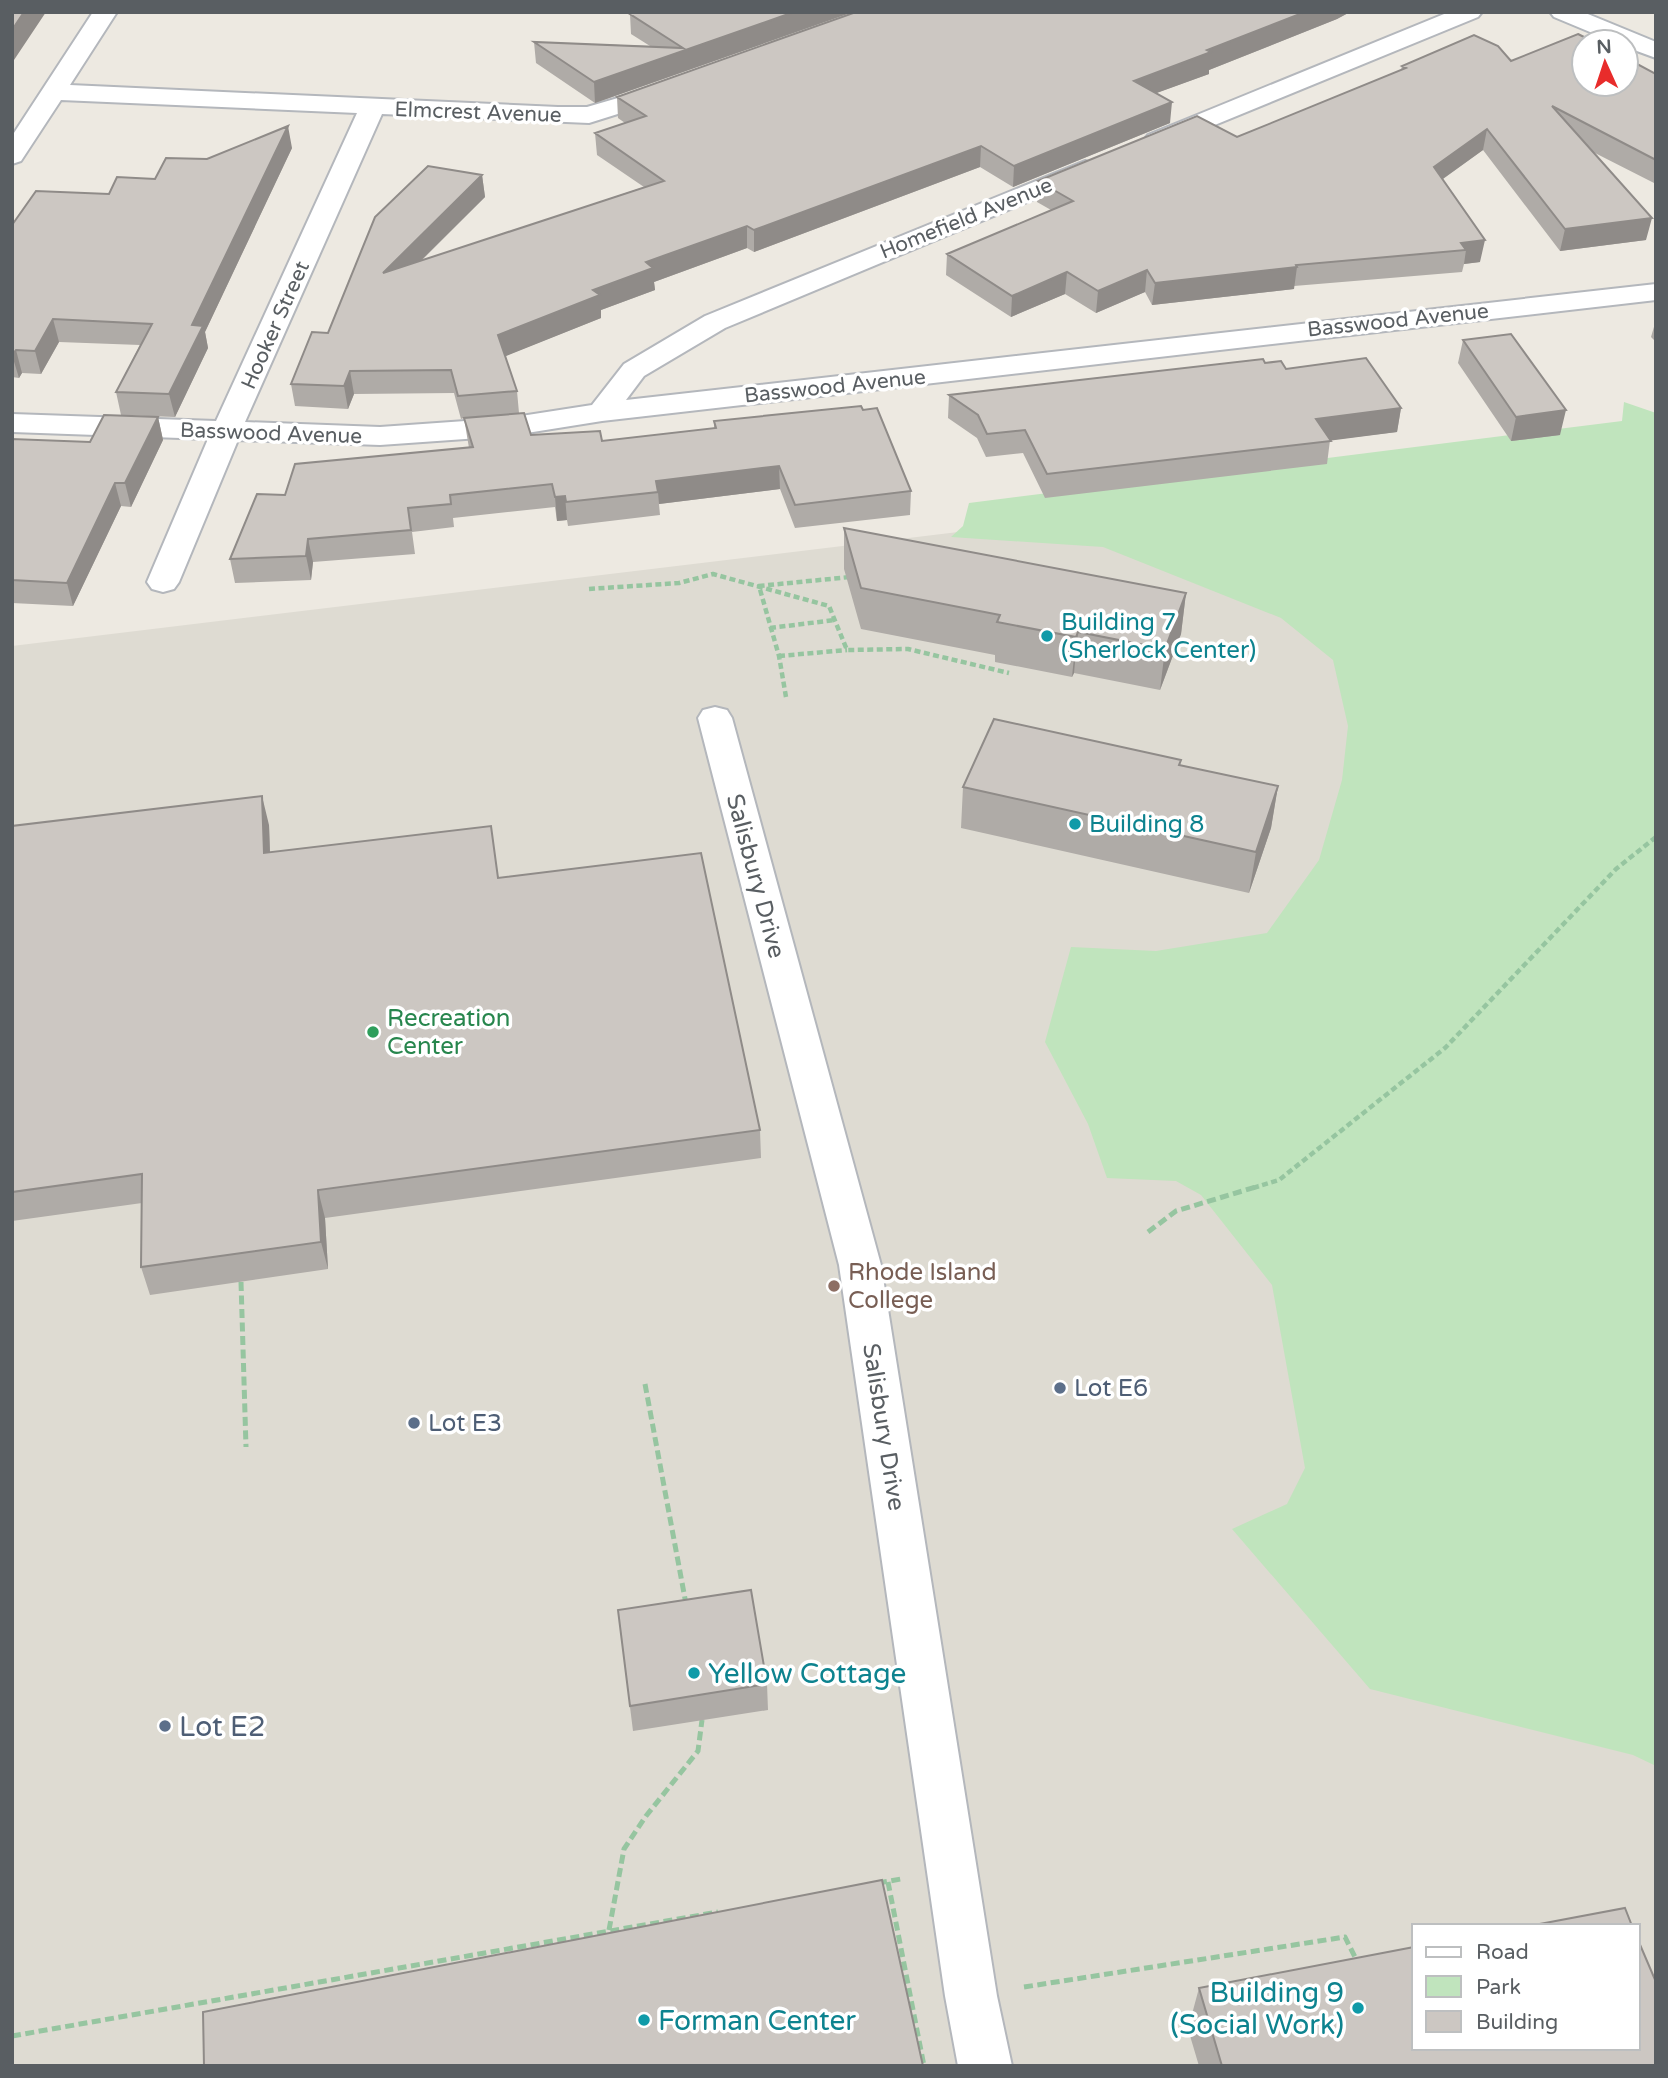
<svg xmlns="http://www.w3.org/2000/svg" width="1668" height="2078" font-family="'Varela Round',sans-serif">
<rect width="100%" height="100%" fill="#ede9e1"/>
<!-- education -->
<path fill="#dedbd2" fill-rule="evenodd" d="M 1656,448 L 1656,2066 L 12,2066 L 12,646 ZM 1414,1926 L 1638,1926 L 1638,2048 L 1414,2048 Z"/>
<!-- green -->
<path fill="#c0e4bd" d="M 1624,402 L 1656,413 L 1656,1766 L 1633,1755 L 1370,1689 L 1232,1529 L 1287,1504 L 1305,1468 L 1272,1285 L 1201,1195 L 1176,1181 L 1107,1178 L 1088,1124 L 1045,1042 L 1071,947 L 1156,951 L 1267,933 L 1319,860 L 1342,780 L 1348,726 L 1333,660 L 1281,618 L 1103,547 L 951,537 L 963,526 L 969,503 L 1622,421 Z"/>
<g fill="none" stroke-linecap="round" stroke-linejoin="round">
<!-- minor casing -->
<g stroke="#b4b7bc" stroke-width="4">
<path id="minor" d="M 93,12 L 117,12 L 70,85 L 558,107 L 587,107 L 666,84 L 675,86 L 678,91 L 675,96 L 589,123 L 382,114 L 245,422 L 380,427 L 508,418 L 592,405 L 624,364 L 705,316 L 1085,161 L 1094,164 L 1098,169 L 1094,174 L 725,328 L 644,376 L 626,400 L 1656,284 L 1656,300 L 602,421 L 508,436 L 380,445 L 238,440 L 179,582 L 174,589 L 163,592 L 152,589 L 147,582 L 208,439 L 12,432 L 12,414 L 216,421 L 357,113 L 61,100 L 21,161 L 12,164 L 12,136 Z
M 1449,12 L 1482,12 L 1478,17 L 1166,145 L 1157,148 L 1148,145 L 1144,140 L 1148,135 Z
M 715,707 L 727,710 L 732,718 L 881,1265 L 997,1996 L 1012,2066 L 958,2066 L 945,1996 L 839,1265 L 698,718 L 703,710 Z"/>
</g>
<!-- secondary casing -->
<g stroke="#b3b7bc" stroke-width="4">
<path id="secondary" d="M 1550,12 L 1583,12 L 1656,42 L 1656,58 L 1626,47 L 1626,42 L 1614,42 L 1554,17 Z"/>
</g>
<!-- path-far1 -->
<path stroke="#96c5a0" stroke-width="4.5" stroke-dasharray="6 3.5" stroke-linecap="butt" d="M 589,589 L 679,583 L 713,574 L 829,606 L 847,650 L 908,649 L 1009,673
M 770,628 L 835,620
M 779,656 L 847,650
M 786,697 L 779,656 L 759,586 L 850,577
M 1253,1188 L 1279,1180 L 1445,1048 L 1616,869 L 1656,837"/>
<!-- path -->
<path stroke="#96c5a0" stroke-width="5" stroke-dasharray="9 4.5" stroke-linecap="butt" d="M 1148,1232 L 1176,1211 L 1259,1186
M 241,1282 L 246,1447
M 645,1384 L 686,1604
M 888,1882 L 924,2066
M 878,1883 L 901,1879
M 609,1930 L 624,1849 L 646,1816 L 698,1751 L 702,1720
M 1024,1987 L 1345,1937 L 1357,1961
M 12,2036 L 718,1912"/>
<!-- minor -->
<use href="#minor" fill="#fff" fill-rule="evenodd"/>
<!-- secondary -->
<use href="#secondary" fill="#fff" fill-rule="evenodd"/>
</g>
<!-- wall -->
<path fill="#afaba7" d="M 634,12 L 853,12 L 595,103 L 536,63 L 534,42 L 650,46 L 631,34 L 630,14 Z
M 856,12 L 1350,12 L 1337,19 L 1209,70 L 1209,74 L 1156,93 L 1170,123 L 1013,187 L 980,167 L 754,252 L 747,248 L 654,282 L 655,290 L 601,310 L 601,318 L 505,356 L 517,391 L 519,413 L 531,435 L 602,441 L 714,428 L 714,421 L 863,410 L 911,491 L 910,515 L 795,528 L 780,489 L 659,504 L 660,515 L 568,526 L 567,520 L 557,521 L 555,507 L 453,518 L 454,527 L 412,532 L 415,554 L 313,562 L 311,580 L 235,583 L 230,559 L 285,495 L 469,448 L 464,418 L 461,419 L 454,393 L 354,394 L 348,409 L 295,406 L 291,384 L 328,333 L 482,175 L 485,197 L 421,261 L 644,187 L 597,155 L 595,133 L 625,123 L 618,118 L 617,97 Z
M 1511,61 L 1656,74 L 1656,184 L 1591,151 L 1646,240 L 1560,251 L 1483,150 L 1443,179 L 1480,262 L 1464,264 L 1462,272 L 1294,286 L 1294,289 L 1152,305 L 1145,292 L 1096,313 L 1065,294 L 1011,317 L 946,275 L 947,254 L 1051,210 L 1037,202 L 1038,181 L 1237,137 L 1401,70 L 1402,66 Z
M 292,148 L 205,332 L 208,348 L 175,417 L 121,415 L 116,392 L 140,345 L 59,342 L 41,374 L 22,373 L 19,378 L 12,377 L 12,225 L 155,179 L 207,159 Z
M 1656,320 L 1656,342 L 1651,337 Z
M 1463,340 L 1560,435 L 1511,441 L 1458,363 Z
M 1265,363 L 1401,408 L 1397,432 L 1330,440 L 1327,464 L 1045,498 L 1023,453 L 986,457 L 977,438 L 948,418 L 949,395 Z
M 158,417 L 163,440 L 131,507 L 121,506 L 73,606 L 12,603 L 12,439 L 90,442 Z
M 844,528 L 1186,593 L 1181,634 L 1160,690 L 1074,673 L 1072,677 L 995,662 L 995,655 L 861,629 L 844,569 Z
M 1181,760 L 1180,765 L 1278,786 L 1271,828 L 1249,893 L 961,828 L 963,787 Z
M 269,825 L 270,853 L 498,878 L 760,1130 L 761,1158 L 325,1218 L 328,1269 L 150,1295 L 141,1267 L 142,1203 L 12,1221 L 12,826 Z
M 618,1610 L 767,1684 L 768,1710 L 633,1731 Z
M 1199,1988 L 1656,2066 L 1199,2066 L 1188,2029 Z"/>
<!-- shaded-wall -->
<path fill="#8f8b88" d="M 24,12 L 46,12 L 12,63 L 12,30 Z
M 794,12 L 853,12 L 595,103 L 594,82 Z
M 1305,12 L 1350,12 L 1337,19 L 1209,70 L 1209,74 L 1132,102 L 1134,81 L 1207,50 Z
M 1172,102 L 1170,123 L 1013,187 L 1014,166 Z
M 288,126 L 292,148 L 205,332 L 208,348 L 175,417 L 169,394 L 192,325 Z
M 1487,129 L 1483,150 L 1430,188 L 1434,167 Z
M 981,146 L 980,167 L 754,252 L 754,230 Z
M 482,175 L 485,197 L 386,295 L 383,273 Z
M 1652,218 L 1646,240 L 1560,251 L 1565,229 Z
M 747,226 L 747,248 L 654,282 L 655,290 L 601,310 L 601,318 L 501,358 L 498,335 L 593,290 L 646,262 Z
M 1485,240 L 1480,262 L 1464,264 L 1466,250 L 1461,243 Z
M 1297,267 L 1294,289 L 1152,305 L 1155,283 Z
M 1147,270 L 1145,292 L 1096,313 L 1098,291 Z
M 1067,272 L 1065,294 L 1011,317 L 1012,296 Z
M 53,319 L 59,342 L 41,374 L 35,351 Z
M 16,350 L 22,373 L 19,378 L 12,355 Z
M 350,371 L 354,394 L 348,409 L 344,386 Z
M 1401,408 L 1397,432 L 1312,443 L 1316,419 Z
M 1566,410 L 1560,435 L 1511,441 L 1516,417 Z
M 158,417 L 163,440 L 131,507 L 125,483 Z
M 779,466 L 780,489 L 659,504 L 658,492 L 656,481 Z
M 115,483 L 121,506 L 73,606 L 67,583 Z
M 565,496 L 567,520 L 557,521 L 555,497 Z
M 308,539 L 313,562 L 311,580 L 306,556 Z
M 1186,593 L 1181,634 L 1160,690 L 1165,649 Z
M 1078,632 L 1074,673 L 1072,677 L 1076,637 Z
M 1278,786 L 1271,828 L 1249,893 L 1256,852 Z
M 262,796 L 269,825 L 271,882 L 264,853 Z
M 318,1190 L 325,1218 L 328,1269 L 321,1242 Z"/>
<!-- building -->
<path fill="#ccc7c2" stroke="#8f8b88" stroke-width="2" d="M 12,12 L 24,12 L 12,30 Z
M 634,12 L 794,12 L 594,82 L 534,42 L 683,48 L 630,14 Z
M 856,12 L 1305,12 L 1207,50 L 1211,52 L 1134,81 L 1172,102 L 1014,166 L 981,146 L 754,230 L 747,226 L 646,262 L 653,268 L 593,290 L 600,295 L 498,335 L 517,391 L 458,396 L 451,370 L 350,371 L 344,386 L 291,384 L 312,332 L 328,333 L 375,217 L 428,166 L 482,175 L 383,273 L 664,181 L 595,133 L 646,116 L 617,97 Z
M 1578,34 L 1594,42 L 1584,42 L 1584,84 L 1626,84 L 1626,58 L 1656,74 L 1656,160 L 1552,106 L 1652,218 L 1565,229 L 1487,129 L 1434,167 L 1485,240 L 1461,243 L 1466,250 L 1296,265 L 1297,267 L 1155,283 L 1147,270 L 1098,291 L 1067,272 L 1012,296 L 947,254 L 1073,201 L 1038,181 L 1197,116 L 1237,137 L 1406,68 L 1402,66 L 1474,35 L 1498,46 L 1511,61 Z
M 288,126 L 192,325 L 203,326 L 169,394 L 116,392 L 152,324 L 53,319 L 35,351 L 16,350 L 12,355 L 12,225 L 36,191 L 109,194 L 117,177 L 155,179 L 166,158 L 207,159 Z
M 1511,334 L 1566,410 L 1516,417 L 1463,340 Z
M 1366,358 L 1401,408 L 1316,419 L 1331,441 L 1047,474 L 1025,430 L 987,434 L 978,415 L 949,395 L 1263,359 L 1265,363 L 1281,361 L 1286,369 Z
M 861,406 L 863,410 L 877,408 L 911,491 L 795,505 L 779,466 L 656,481 L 658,492 L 566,502 L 565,496 L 555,497 L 552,484 L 450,495 L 451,504 L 408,508 L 411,530 L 308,539 L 306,556 L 230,559 L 257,494 L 285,495 L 295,464 L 473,447 L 464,418 L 524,413 L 531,435 L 600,431 L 602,441 L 716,428 L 714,421 Z
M 104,415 L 158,417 L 125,483 L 115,483 L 67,583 L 12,580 L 12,439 L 90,442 Z
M 844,528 L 1186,593 L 1165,649 L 1078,632 L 1076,637 L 997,622 L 1000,615 L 861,588 Z
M 994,719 L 1181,760 L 1179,765 L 1278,786 L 1256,852 L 963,787 Z
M 262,796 L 264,853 L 491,826 L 498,878 L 701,853 L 760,1130 L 318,1190 L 321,1242 L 141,1267 L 142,1174 L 12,1192 L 12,826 Z
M 751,1590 L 767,1684 L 630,1706 L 618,1610 Z
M 882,1880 L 923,2066 L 204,2066 L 203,2012 Z
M 1625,1908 L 1632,1926 L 1529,1926 Z
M 1638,1940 L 1656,1982 L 1656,2066 L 1222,2066 L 1199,1988 L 1414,1947 L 1414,2048 L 1638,2048 Z"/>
<!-- markers -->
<g fill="#0f9aa8" stroke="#fff" stroke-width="2.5">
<circle cx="1047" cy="636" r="7"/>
<circle cx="1075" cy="824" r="7"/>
<circle cx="694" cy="1673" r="7"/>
<circle cx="1358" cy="2008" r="7"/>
<circle cx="644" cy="2020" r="7"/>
</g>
<circle fill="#2e9e5b" stroke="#fff" stroke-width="2.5" cx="373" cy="1032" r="7"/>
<circle fill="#8d6e63" stroke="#fff" stroke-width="2.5" cx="834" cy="1286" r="7"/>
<g fill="#5c6f8a" stroke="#fff" stroke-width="2.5">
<circle cx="1060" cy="1388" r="7"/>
<circle cx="414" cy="1423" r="7"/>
<circle cx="165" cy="1726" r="7"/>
</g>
<g text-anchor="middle" stroke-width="7" stroke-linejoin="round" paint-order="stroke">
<!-- far-street labels -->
<g font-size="21" fill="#595e62" stroke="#fff">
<text transform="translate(478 112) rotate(2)" y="7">Elmcrest Avenue</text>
<text transform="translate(966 218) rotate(-22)" y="7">Homefield Avenue</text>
<text transform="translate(1398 320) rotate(-6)" y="7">Basswood Avenue</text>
<text transform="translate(275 325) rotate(-66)" y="7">Hooker Street</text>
<text transform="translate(835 386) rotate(-6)" y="7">Basswood Avenue</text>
<text transform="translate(271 433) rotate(2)" y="7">Basswood Avenue</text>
</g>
<!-- culture labels -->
<g font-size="24" fill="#0d838f" stroke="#fff" text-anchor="start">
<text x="1061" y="630">Building 7<tspan x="1061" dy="28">(Sherlock Center)</tspan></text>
<text x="1089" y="832">Building 8</text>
</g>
<!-- street labels -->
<g font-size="24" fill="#595e62" stroke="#fff">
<text transform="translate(756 876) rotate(75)" y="8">Salisbury Drive</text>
<text transform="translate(884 1427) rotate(81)" y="8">Salisbury Drive</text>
</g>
<!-- leisure labels -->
<g font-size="24" fill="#27864d" stroke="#fff" text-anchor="start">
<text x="387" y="1026">Recreation<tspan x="387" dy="28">Center</tspan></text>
</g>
<!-- education labels -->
<g font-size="24" fill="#785e54" stroke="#fff" text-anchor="start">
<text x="848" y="1280">Rhode Island<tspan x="848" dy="28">College</tspan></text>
</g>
<!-- service labels -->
<g font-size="24" fill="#4e5e75" stroke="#fff" text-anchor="start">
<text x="1074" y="1396">Lot E6</text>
<text x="428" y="1431">Lot E3</text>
</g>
<!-- near-culture labels -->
<g font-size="28" fill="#0d838f" stroke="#fff" text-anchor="start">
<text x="708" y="1683">Yellow Cottage</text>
<text x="1344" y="2002" text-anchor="end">Building 9<tspan x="1344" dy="32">(Social Work)</tspan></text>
<text x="658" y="2030">Forman Center</text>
</g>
<!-- near-service labels -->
<g font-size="28" fill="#4e5e75" stroke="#fff" text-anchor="start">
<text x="179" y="1736">Lot E2</text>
</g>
</g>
<!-- border -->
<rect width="1668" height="2078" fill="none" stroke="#595e62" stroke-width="28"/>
<!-- legend -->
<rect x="1412" y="1924" width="228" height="126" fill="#ffffff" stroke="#bdbfc0" stroke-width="2"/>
<rect x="1426" y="1947" width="35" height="10" fill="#ffffff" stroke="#bdbfc0" stroke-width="2"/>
<text x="1476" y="1959" font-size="21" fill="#595e62">Road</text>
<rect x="1426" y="1976" width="35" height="21" fill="#c0e4bd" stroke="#bdbfc0" stroke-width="2"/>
<text x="1476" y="1994" font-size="21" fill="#595e62">Park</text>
<rect x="1426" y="2011" width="35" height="21" fill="#ccc7c2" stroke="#bdbfc0" stroke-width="2"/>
<text x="1476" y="2029" font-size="21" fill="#595e62">Building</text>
<!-- north arrow -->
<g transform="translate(1605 63) rotate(357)"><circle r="33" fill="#ffffff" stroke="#bdbfc0" stroke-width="2"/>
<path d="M0-5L12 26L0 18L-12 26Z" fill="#e82c2b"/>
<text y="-10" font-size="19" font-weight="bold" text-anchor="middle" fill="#595e62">N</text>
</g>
</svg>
